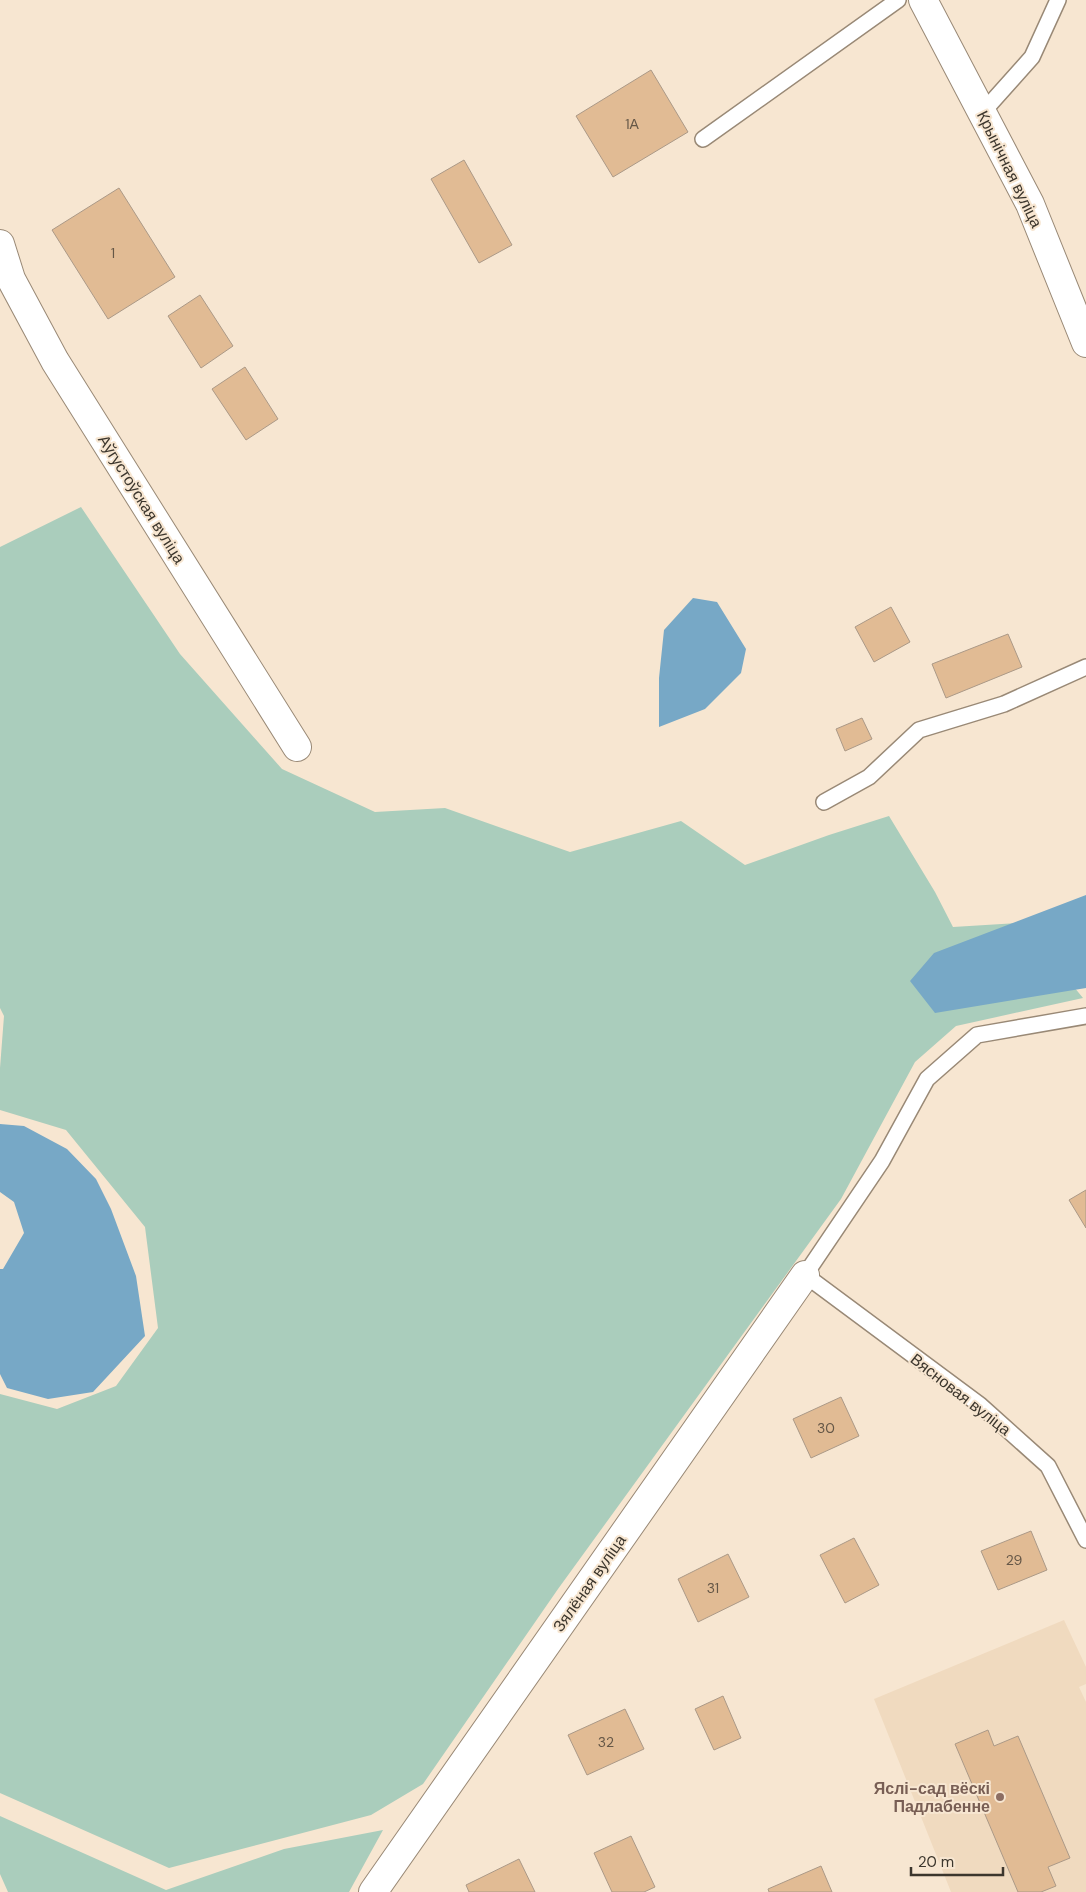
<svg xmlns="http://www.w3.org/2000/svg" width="1086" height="1892" font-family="'DM Sans',sans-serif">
<rect width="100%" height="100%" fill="#f7e6d1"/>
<!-- built -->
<path fill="#f0dabf" d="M 1064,1620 L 1086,1667 L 1086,1684 L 1079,1687 L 1086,1702 L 1086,1892 L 951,1892 L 874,1699 Z"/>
<!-- green -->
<path fill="#aacdbc" d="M 81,507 L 180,654 L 282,769 L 375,812 L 445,808 L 570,852 L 681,821 L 745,865 L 829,835 L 889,816 L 935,892 L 953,927 L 1048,921 L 1065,976 L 1083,998 L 956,1026 L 915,1062 L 841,1199 L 558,1589 L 423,1784 L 371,1815 L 169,1868 L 0,1793 L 0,1394 L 57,1409 L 116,1386 L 158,1328 L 145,1227 L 66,1130 L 0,1110 L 0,1068 L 4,1016 L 0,1008 L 0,547 Z
M 0,1816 L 166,1890 L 284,1849 L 383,1830 L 349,1892 L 8,1892 L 0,1874 Z"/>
<!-- water -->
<path fill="#77a8c6" d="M 693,598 L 717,602 L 746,649 L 741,673 L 705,709 L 659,727 L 659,678 L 664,630 Z
M 1086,895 L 1086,988 L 935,1013 L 910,981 L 934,953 Z
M 0,1124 L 24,1126 L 67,1149 L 96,1179 L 111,1209 L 136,1276 L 145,1336 L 93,1392 L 48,1399 L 7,1388 L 0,1374 L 0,1269 L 3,1269 L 24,1233 L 14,1202 L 0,1192 Z"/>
<!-- building -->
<path fill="#e1bb94" stroke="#ab9987" d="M 651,70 L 688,132 L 613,177 L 576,116 Z
M 464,160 L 512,245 L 479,263 L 431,179 Z
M 119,188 L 175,277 L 108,319 L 52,230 Z
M 200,295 L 233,346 L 201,368 L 168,316 Z
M 245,367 L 278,419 L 246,440 L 212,389 Z
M 891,607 L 910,642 L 874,662 L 855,627 Z
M 1008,634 L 1022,667 L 946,698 L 932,664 Z
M 862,718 L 872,739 L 845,751 L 836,729 Z
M 1086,1190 L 1086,1228 L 1069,1200 Z
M 841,1397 L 859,1436 L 811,1458 L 793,1419 Z
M 1031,1531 L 1047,1570 L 998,1590 L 981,1551 Z
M 854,1538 L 879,1585 L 845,1603 L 820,1555 Z
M 728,1554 L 749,1597 L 698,1622 L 678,1579 Z
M 723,1696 L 741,1738 L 714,1750 L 695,1709 Z
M 625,1709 L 644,1749 L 587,1775 L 568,1735 Z
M 988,1730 L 994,1746 L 1018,1736 L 1070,1858 L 1048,1867 L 1056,1886 L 1041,1892 L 1018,1892 L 955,1744 Z
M 631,1836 L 655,1887 L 644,1892 L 612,1892 L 594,1853 Z
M 519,1859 L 535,1892 L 469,1892 L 466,1885 Z
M 821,1866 L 832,1892 L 769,1892 L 768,1889 Z"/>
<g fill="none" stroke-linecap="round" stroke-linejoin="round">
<!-- lane casing -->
<g stroke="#998976" stroke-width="18">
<path id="lane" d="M 982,113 L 1032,57 L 1058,0
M 703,139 L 898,0
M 824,802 L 869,777 L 919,730 L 1004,704 L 1086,667
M 1086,1016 L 977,1035 L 927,1079 L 882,1161 L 805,1275 L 980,1405 L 1048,1466 L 1086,1540"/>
</g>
<!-- street casing -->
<g stroke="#998976" stroke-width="30">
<path id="street" d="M 0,244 L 11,279 L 55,361 L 297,747
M 373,1892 L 805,1275"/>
</g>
<!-- secondary casing -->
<g stroke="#998976" stroke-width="30">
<path id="secondary" d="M 923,0 L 1030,204 L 1086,343"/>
</g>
<!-- lane -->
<use href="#lane" stroke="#fff" stroke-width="15"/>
<!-- street -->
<use href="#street" stroke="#fff" stroke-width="28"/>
<!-- secondary -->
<use href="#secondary" stroke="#fff" stroke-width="28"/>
</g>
<!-- markers -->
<circle fill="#8d6e63" stroke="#f7e6d1" stroke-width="2" cx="1000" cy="1797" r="5"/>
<g text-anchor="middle" stroke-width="4" stroke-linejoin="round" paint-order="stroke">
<!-- number labels -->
<g font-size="14" fill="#655747">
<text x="632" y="129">1А</text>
<text x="113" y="258">1</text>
<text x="826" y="1433">30</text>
<text x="1014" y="1565">29</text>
<text x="713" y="1593">31</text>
<text x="606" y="1747">32</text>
</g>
<!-- street labels -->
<g font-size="16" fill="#3c362d" stroke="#f7e6d1">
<text transform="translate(1010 169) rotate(64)" y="6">Крынічная вуліца</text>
<text transform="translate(142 499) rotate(58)" y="6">Аўгустоўская вуліца</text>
<text transform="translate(961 1394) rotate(38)" y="6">Вясновая вуліца</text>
<text transform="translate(589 1583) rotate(-55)" y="6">Зялёная вуліца</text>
</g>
<!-- education labels -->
<g font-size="16" font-weight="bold" fill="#785e54" stroke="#f7e6d1" text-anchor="end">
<text x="990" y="1794">Яслі-сад вёскі<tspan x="990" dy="18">Падлабенне</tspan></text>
</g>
</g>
<!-- scale -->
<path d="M911 1867v8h92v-8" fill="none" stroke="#3c362d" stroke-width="2.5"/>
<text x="918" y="1867" font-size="15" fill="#3c362d" stroke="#f7e6d1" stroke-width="4" paint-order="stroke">20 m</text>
</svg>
